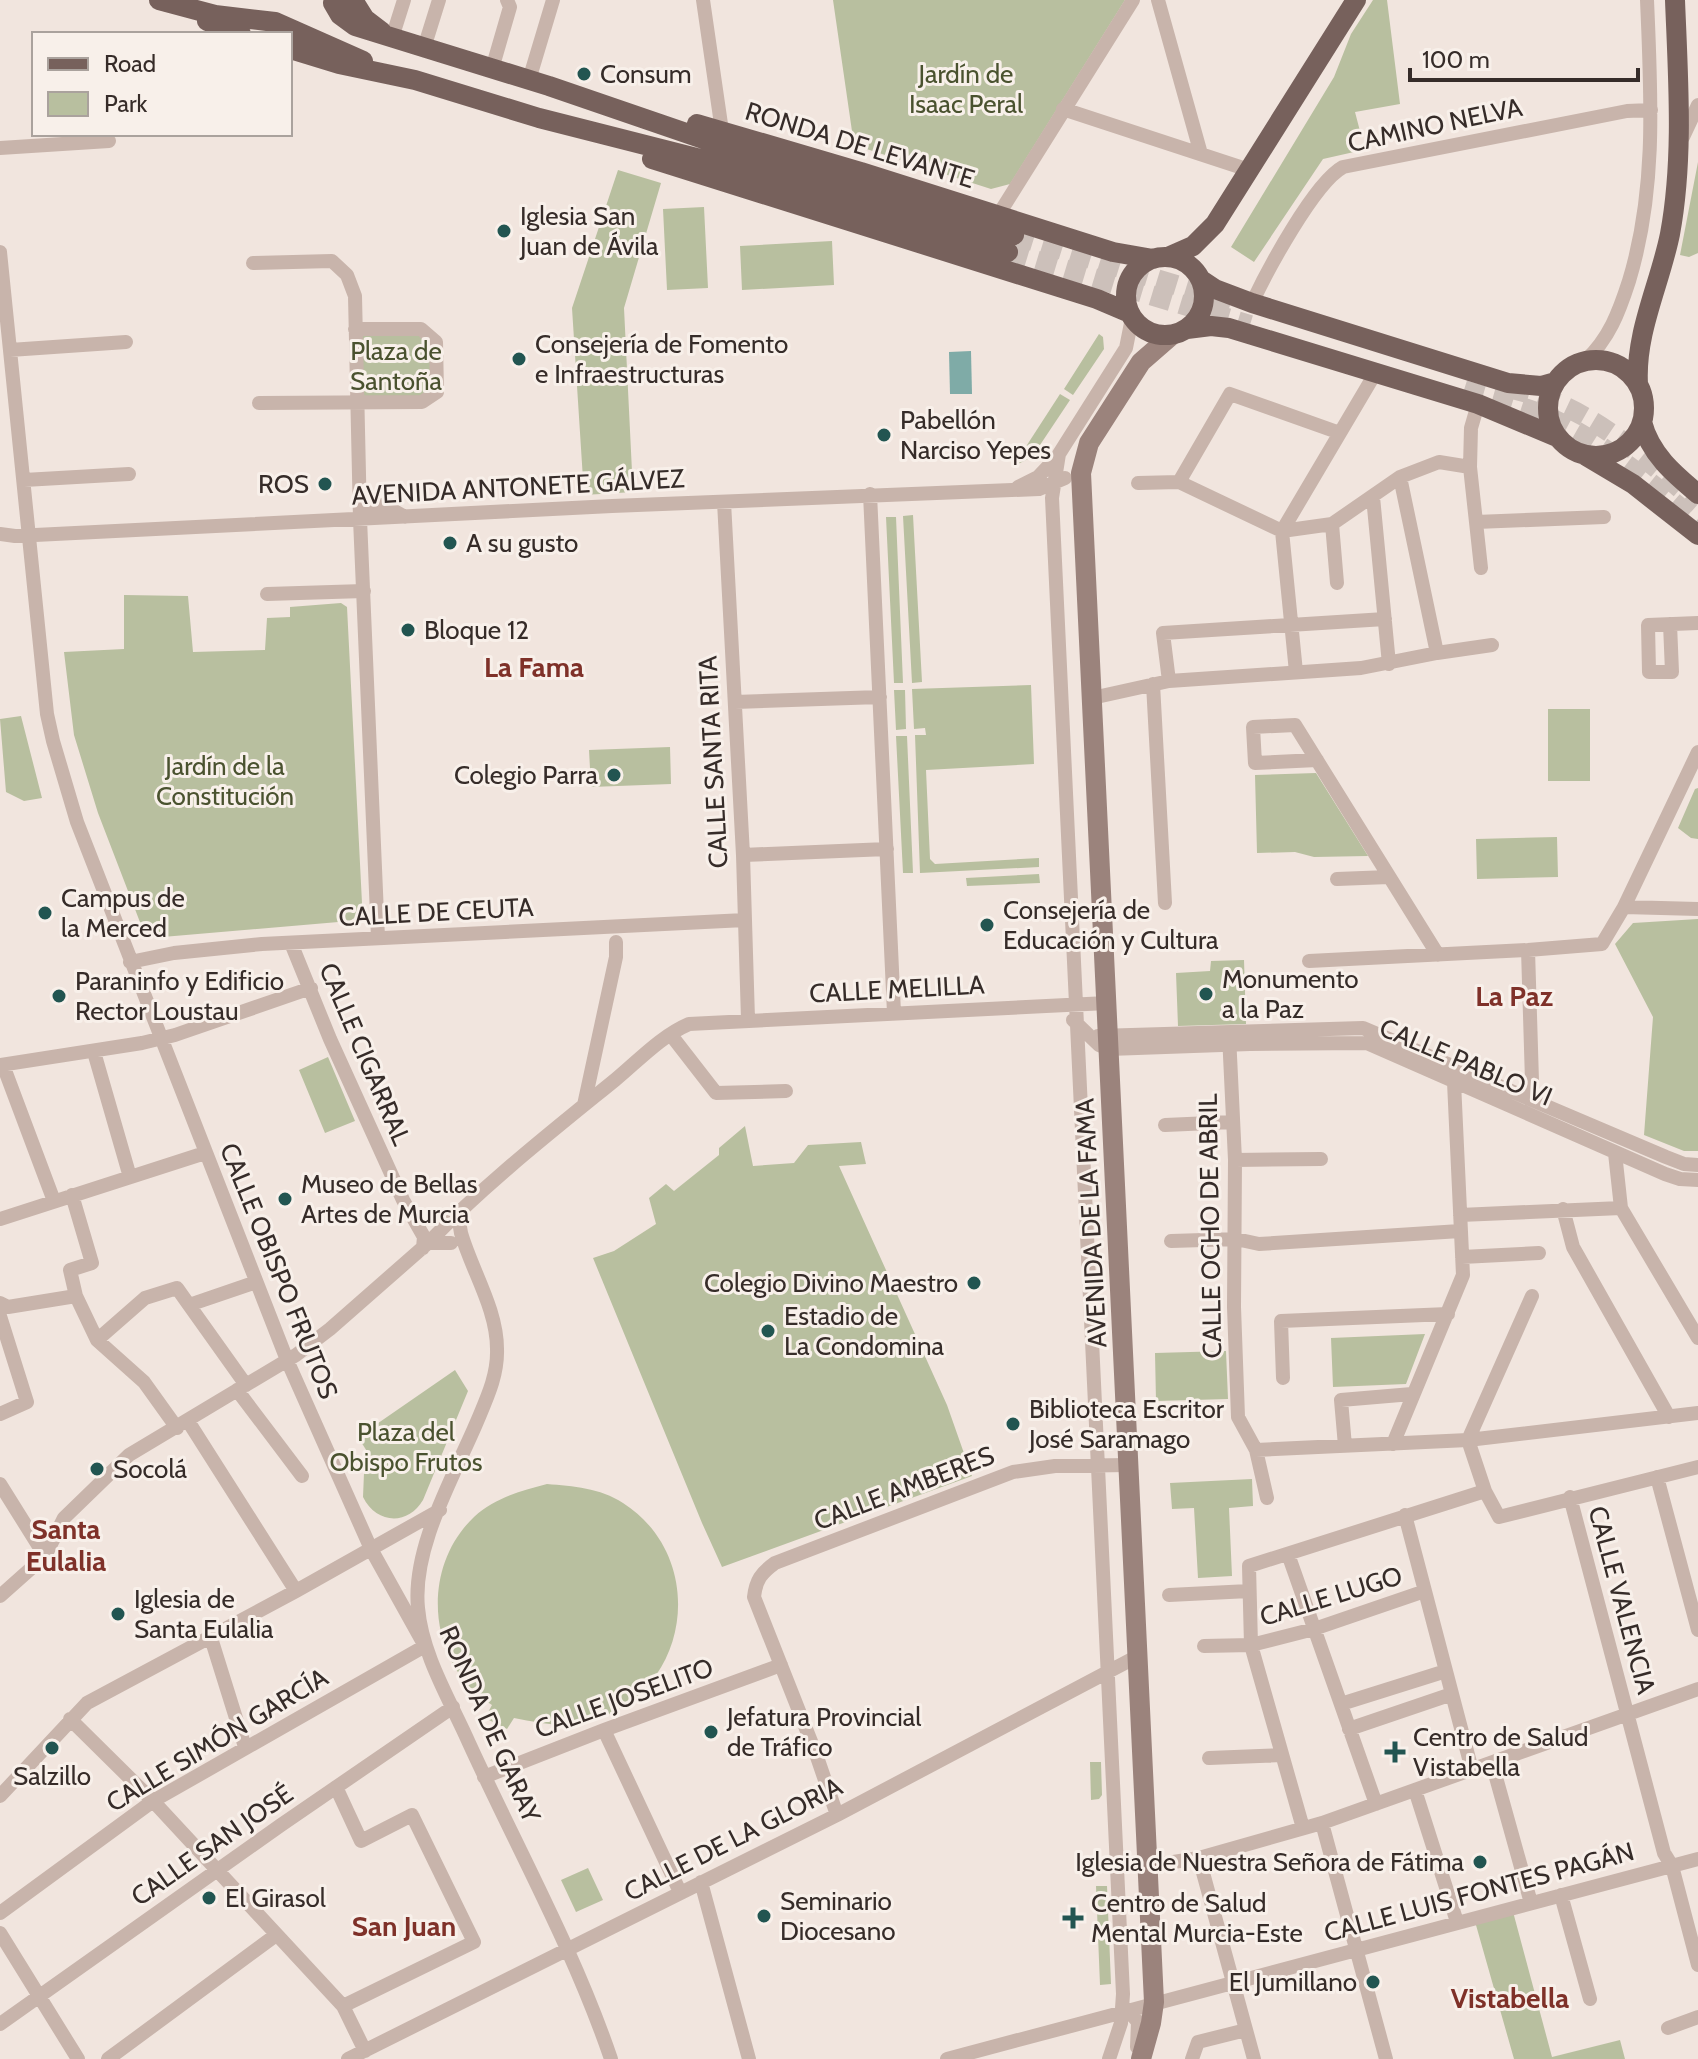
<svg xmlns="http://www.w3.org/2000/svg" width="1698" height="2059" font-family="Cabin,sans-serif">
<rect width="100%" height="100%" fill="#f1e5de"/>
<!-- green -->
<path fill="#b8bf9f" d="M 833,0 L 1125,0 L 1010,184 L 991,189 L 854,145 Z
M 1373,0 L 1387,0 L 1400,104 L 1355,112 L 1361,135 L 1350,138 L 1354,152 L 1323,159 L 1254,262 L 1231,247 L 1334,77 L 1351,34 Z
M 1698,162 L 1698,253 L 1689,257 L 1680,255 Z
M 618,170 L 661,183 L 624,308 L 633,492 L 584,495 L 572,308 Z
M 704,207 L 708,288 L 667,290 L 663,209 Z
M 832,241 L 834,285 L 742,290 L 740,246 Z
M 355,329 L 421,329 L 436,342 L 437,392 L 422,402 L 357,402 Z
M 1099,334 L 1103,337 L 1104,349 L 1073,395 L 1064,389 Z
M 1060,394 L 1070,400 L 1036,451 L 1030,458 L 1018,464 L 1016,462 Z
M 913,515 L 922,682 L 912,683 L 903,516 Z
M 886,517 L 896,517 L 903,683 L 894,683 Z
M 124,595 L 188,596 L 193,652 L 265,650 L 267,618 L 290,617 L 290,607 L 341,603 L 347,607 L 362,903 L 357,916 L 350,921 L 151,938 L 143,930 L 98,813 L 74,735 L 64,652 L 124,649 Z
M 1031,685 L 1034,764 L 926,770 L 930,859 L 935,864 L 1039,858 L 1039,867 L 920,873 L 915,735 L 926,735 L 925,728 L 914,729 L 912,689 Z
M 894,690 L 905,690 L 906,729 L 896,730 Z
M 1548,709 L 1590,709 L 1590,781 L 1548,781 Z
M 21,716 L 42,798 L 24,801 L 6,792 L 0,719 Z
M 896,736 L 907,736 L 913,873 L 903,873 Z
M 670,747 L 671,784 L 591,787 L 589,750 Z
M 1316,773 L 1368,856 L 1314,857 L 1295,852 L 1257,853 L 1255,775 Z
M 1698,788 L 1698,839 L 1691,838 L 1678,828 L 1695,789 Z
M 1557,837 L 1558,877 L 1477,879 L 1476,839 Z
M 1039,874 L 1040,883 L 967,886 L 966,878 Z
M 1698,919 L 1698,1151 L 1684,1151 L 1644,1135 L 1653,1017 L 1615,944 L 1633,923 Z
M 1244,960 L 1246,1024 L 1178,1026 L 1176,973 L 1210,971 L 1211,961 Z
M 328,1057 L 355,1121 L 325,1133 L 299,1070 Z
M 745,1126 L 753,1166 L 794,1163 L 808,1145 L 861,1142 L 866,1164 L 839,1166 L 947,1405 L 972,1476 L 722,1567 L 702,1523 L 593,1258 L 614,1251 L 656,1224 L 649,1198 L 666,1184 L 674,1191 L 719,1155 L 719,1148 Z
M 1425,1334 L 1406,1384 L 1333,1387 L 1331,1338 Z
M 1226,1351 L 1228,1399 L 1156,1401 L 1155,1353 Z
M 455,1370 L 468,1391 L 423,1500 C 408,1526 376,1524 363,1497 L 364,1473 L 373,1461 L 358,1437 Z
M 1252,1479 L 1253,1506 L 1229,1508 L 1232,1576 L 1198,1578 L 1194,1508 L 1172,1509 L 1170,1483 Z
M 547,1484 C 573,1486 600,1488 623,1503 C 709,1558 691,1692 592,1721 C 566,1729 540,1723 514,1718 L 507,1729 L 485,1718 L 492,1705 C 428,1666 419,1569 474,1517 C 495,1498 520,1491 547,1484 Z
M 1090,1762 L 1101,1762 L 1102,1795 L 1099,1799 L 1091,1800 Z
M 588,1868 L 603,1900 L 576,1912 L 561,1880 Z
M 1096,1886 L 1107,1886 L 1111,1984 L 1100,1985 Z
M 1512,1908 L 1552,2057 L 1620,2040 L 1625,2059 L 1514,2059 L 1474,1918 Z"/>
<!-- water -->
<path fill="#7faba7" d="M 971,351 L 972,394 L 950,394 L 949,352 Z"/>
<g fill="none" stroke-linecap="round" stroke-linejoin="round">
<!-- primary-tunnel -->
<path stroke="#ccc0ba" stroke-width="20" stroke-dasharray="20 10" stroke-linecap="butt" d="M 1014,235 L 1231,302
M 1008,252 L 1250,325
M 1510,388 C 1525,393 1542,396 1557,403 C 1611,426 1655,467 1698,504
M 1464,390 C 1493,399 1525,406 1553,419 C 1607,445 1653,484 1698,523"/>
<!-- minor -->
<path stroke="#c8b4ab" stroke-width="14" d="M 703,0 L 722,131
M 1158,0 L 1201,154
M 392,38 L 404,0
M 424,48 L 439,0
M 492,69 L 510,7 L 507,0
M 529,80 L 553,0
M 1063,109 L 1249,170
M 1683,137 L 1698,105
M 0,148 L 109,141
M 999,214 L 1133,0
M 0,252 L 47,714 L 53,741 L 77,822 L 287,1360 L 371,1549 L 425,1646
M 253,263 L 332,261 L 347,275 L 355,296 L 360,519 L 378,938
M 1252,303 C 1267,271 1314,183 1343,167 L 1627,111 L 1651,110
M 10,350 L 126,342
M 1585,361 C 1609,339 1619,312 1629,281 C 1657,189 1651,95 1647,0
M 259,403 L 422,402 L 437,392 L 436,342 L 421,329 L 355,329
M 1470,467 L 1481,568
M 1400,477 L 1437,653
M 24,480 L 129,474
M 1179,482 L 1230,394 L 1340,433
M 1138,483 L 1179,482 L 1282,531
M 1018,487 L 1038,477 L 1055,459
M 870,494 L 894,1013
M 1373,497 L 1389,664
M 724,502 L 743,855 L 748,1019
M 360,506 L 384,505 L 405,517
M 1476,522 L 1604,517
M 1332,524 L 1337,583
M 1282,531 L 1332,524 L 1400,477 L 1439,462 L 1470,467 L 1471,428 L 1478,404
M 1282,531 L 1376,372
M 1282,531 L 1296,672
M 0,534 L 15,536 L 612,506 L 1039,489 L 1065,478
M 267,594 L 364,591
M 1670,624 L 1672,672 L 1649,672 L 1648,625 L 1698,623
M 1169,681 L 1163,633 L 1385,619
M 1153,684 L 1165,903
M 1092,698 L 1169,681 L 1361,668 L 1437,653 L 1492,645
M 735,702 L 880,697
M 1317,760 L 1255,763 L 1253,727 L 1295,725 L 1438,955
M 743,855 L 887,849
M 1337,879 L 1389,877
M 1624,907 L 1698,752
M 291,943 L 330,1039 L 403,1200 L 424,1237 L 423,1248
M 1309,961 L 1528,950 L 1602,944 L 1624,907 L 1698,909
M 130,962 L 174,953 L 262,944 L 745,920
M 1073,1020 L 1099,1045 L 1109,1049 L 1250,1044 L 1367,1043 L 1665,1174 L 1680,1179 L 1698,1180
M 671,1035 L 716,1093 L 786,1091
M 1229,1035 L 1235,1160 L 1234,1307 L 1238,1417 L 1256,1450 L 1267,1498
M 1098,1036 L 1363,1028 L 1666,1157 L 1684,1164 L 1698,1165
M 94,1052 L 130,1177
M 0,1065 L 142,1043 L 175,1035 L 311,988
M 3,1065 L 54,1201
M 1527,1097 L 1532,1081 L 1528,950
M 584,1105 L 616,957 L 616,942
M 1165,1125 L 1233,1122
M 1615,1153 L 1621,1208 L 1698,1338
M 1235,1160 L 1321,1159
M 72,1195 L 92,1263 L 70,1270 L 76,1296 L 97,1340 L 144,1382 L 177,1428
M 462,1209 L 459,1221 L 461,1233 C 472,1271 497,1309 497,1349 C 498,1376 486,1400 476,1424 C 453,1478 412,1548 418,1608 C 422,1655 450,1700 469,1743 C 517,1848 574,1950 611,2059
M 1563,1209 L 1573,1247 L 1669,1417
M 1460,1215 L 1621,1208
M 0,1219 L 205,1153
M 1171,1241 L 1236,1239 L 1259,1244 L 1460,1231
M 428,1243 C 485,1184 551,1132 615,1080 C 638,1061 661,1036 689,1024 L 1107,1003
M 1462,1257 L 1539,1253
M 0,1303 L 8,1307 L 76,1296
M 0,1316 L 27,1402 L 0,1414
M 97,1340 L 145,1298 L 177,1288 L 189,1305
M 1283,1378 L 1281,1321 L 1448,1314
M 246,1385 L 189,1305 L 256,1282
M 237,1390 L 302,1476
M 188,1421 L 296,1591
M 1393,1444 L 1463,1275 L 1454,1082 L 1457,1075
M 1345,1446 L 1341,1400 L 1412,1394
M 1256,1450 L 1468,1440 L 1698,1413
M 1657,1477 L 1698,1630
M 0,1484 L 45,1556
M 1485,1491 L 1468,1440 L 1532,1296
M 1570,1497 L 1664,1853 L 1672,1866 L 1698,1965
M 1405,1515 L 1472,1770
M 1288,1554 L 1376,1804
M 1169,1595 L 1249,1591
M 0,1596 L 45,1556 L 64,1518 L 129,1455 L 296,1355 L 330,1329 L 428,1243 L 451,1243
M 211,1638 L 245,1747
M 1204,1646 L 1251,1645 L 1314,1629 L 1425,1591
M 1341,1704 L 1446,1671
M 70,1719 L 153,1801 L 343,2006 L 365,2051
M 1349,1729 L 1452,1694
M 604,1730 L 680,1892
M 1209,1758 L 1282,1755
M 1492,1763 L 1531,1903
M 484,1777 L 604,1730 L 781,1665
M 336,1787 L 361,1841 L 412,1815 L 474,1942 L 343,2006
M 1415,1790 L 1457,1922
M 0,1796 L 87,1703 L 296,1591 L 440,1510
M 837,1815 L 816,1754 L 754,1597 C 756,1580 761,1573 775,1563 L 1013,1472 L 1055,1466 L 1129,1465
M 1322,1823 L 1386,2059
M 1303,1828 L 1251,1645 L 1249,1566 L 1485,1491 L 1499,1517 L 1698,1467
M 1199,1858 L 1254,2059
M 1148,1866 L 1199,1858 L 1322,1823 L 1698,1689
M 701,1882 L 749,2059
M 1561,1895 L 1590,1999
M 0,1913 L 153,1801 L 425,1646
M 0,1933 L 78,2059
M 1123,2011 L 1132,2015 L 1138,2022 L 1137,2047
M 0,2024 L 281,1825 L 453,1707
M 1668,2028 L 1698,2017
M 108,2059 L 276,1935
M 348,2059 L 837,1815 L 1138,1656
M 947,2059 L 1698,1859
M 1109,2059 L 1121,2023 L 1123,1994 L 1052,498 L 1059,454 L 1126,348 L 1132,318
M 1192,2059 L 1198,2042 L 1246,2030"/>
<!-- secondary -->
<path stroke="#9b837c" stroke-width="20" d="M 1141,2059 L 1151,2023 L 1154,2002 L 1081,473 L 1089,443 L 1141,362 L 1172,335"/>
<!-- primary -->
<path stroke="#77615c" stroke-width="20" d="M 159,0 L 215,15 L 275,22 L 363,61
M 353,0 L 365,19 L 382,32
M 333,3 L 340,15 L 355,26 L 549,86 L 721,145 L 1014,235
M 207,21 L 241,34
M 290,49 L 339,64 L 415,80 L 539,118 L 716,163 L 1008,252
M 697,124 L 861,172 L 1113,252 L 1153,259
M 652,159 L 1097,299 L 1130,313
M1126 296a39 39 0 1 1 78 0a39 39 0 1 1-78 0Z
M 1168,257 L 1193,246 L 1215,224 L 1356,0
M 1200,279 L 1215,289 L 1252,303 L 1508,383 L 1541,386 L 1555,382
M 1187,329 L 1211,326 L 1229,328 L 1478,404 L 1557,437
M1548 408a48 48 0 1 1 96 0a48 48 0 1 1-96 0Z
M 1638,384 C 1635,332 1660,284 1670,234 C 1684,158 1678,77 1675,0
M 1642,422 C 1650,454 1674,474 1698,494
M 1586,456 L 1633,484 L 1698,535"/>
</g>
<!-- markers -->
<g fill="#225551" stroke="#f8f0ea" stroke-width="3">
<circle cx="584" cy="74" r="8"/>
<circle cx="504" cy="231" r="8"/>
<circle cx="519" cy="359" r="8"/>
<circle cx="884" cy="435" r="8"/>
<circle cx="325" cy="484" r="8"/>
<circle cx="450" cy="543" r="8"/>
<circle cx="408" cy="630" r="8"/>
<circle cx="614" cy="775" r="8"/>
<circle cx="45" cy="913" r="8"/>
<circle cx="987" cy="925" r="8"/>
<circle cx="1206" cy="994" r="8"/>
<circle cx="59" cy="996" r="8"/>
<circle cx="285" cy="1199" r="8"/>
<circle cx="974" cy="1283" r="8"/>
<circle cx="768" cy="1331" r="8"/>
<circle cx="1013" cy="1424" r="8"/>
<circle cx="97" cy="1469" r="8"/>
<circle cx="118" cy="1614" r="8"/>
<circle cx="711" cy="1732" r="8"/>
<circle cx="52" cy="1748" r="8"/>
<path d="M1391 1740h8v8h8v8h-8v8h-8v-8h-8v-8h8z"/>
<circle cx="1480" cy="1862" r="8"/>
<circle cx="209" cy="1898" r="8"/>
<circle cx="764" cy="1916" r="8"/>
<path d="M1069 1906h8v8h8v8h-8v8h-8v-8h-8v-8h8z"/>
<circle cx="1373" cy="1982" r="8"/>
</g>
<g text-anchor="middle" stroke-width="6" stroke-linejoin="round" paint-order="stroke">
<!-- poi labels -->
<g font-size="26" fill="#362c29" stroke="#f8f0ea" text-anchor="start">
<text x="600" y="83">Consum</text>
<text x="520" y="225">Iglesia San<tspan x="520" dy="30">Juan de Ávila</tspan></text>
<text x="535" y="353">Consejería de Fomento<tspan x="535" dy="30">e Infraestructuras</tspan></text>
<text x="900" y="429">Pabellón<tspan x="900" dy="30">Narciso Yepes</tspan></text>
<text x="309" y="493" text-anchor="end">ROS</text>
<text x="466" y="552">A su gusto</text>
<text x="424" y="639">Bloque 12</text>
<text x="598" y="784" text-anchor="end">Colegio Parra</text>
<text x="61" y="907">Campus de<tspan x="61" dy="30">la Merced</tspan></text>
<text x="1003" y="919">Consejería de<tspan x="1003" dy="30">Educación y Cultura</tspan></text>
<text x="1222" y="988">Monumento<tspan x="1222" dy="30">a la Paz</tspan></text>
<text x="75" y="990">Paraninfo y Edificio<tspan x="75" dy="30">Rector Loustau</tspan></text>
<text x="301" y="1193">Museo de Bellas<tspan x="301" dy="30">Artes de Murcia</tspan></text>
<text x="958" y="1292" text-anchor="end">Colegio Divino Maestro</text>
<text x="784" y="1325">Estadio de<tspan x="784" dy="30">La Condomina</tspan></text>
<text x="1029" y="1418">Biblioteca Escritor<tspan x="1029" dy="30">José Saramago</tspan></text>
<text x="113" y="1478">Socolá</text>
<text x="134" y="1608">Iglesia de<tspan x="134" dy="30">Santa Eulalia</tspan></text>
<text x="727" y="1726">Jefatura Provincial<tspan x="727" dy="30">de Tráfico</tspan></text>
<text x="1413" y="1746">Centro de Salud<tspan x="1413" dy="30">Vistabella</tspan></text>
<text x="52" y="1785" text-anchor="middle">Salzillo</text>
<text x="1464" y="1871" text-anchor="end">Iglesia de Nuestra Señora de Fátima</text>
<text x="225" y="1907">El Girasol</text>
<text x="780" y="1910">Seminario<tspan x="780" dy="30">Diocesano</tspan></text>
<text x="1091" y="1912">Centro de Salud<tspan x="1091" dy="30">Mental Murcia-Este</tspan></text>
<text x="1357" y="1991" text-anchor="end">El Jumillano</text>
</g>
<!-- park labels -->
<g font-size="26" fill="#4a522f" stroke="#f8f0ea">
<text x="966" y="83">Jardín de<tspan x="966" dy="30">Isaac Peral</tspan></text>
<text x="396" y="360">Plaza de<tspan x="396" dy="30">Santoña</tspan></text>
<text x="225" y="775">Jardín de la<tspan x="225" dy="30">Constitución</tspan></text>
<text x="406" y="1441">Plaza del<tspan x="406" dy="30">Obispo Frutos</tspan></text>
</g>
<!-- street labels -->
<g font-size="26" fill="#362c29" stroke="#f8f0ea">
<text transform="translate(1435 125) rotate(-12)" y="9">CAMINO NELVA</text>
<text transform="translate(860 145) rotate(17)" y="9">RONDA DE LEVANTE</text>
<text transform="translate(518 487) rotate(-3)" y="9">AVENIDA ANTONETE GÁLVEZ</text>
<text transform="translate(713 762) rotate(-93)" y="9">CALLE SANTA RITA</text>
<text transform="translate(436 912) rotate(-3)" y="9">CALLE DE CEUTA</text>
<text transform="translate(897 989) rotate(-3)" y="9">CALLE MELILLA</text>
<text transform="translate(365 1054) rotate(67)" y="9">CALLE CIGARRAL</text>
<text transform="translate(1466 1062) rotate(23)" y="9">CALLE PABLO VI</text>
<text transform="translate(1091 1223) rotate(-93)" y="9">AVENIDA DE LA FAMA</text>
<text transform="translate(1210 1226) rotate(-91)" y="9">CALLE OCHO DE ABRIL</text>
<text transform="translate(279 1271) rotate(68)" y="9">CALLE OBISPO FRUTOS</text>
<text transform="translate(904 1488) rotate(-21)" y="9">CALLE AMBERES</text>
<text transform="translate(1331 1596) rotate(-17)" y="9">CALLE LUGO</text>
<text transform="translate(1622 1600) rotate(75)" y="9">CALLE VALENCIA</text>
<text transform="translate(624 1698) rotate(-20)" y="9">CALLE JOSELITO</text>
<text transform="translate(490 1724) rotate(66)" y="9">RONDA DE GARAY</text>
<text transform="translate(217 1740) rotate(-31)" y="9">CALLE SIMÓN GARCÍA</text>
<text transform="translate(733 1839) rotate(-27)" y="9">CALLE DE LA GLORIA</text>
<text transform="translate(212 1845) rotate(-35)" y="9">CALLE SAN JOSÉ</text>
<text transform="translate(1479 1892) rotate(-15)" y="9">CALLE LUIS FONTES PAGÁN</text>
</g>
<!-- neighbourhood labels -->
<g font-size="28" font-weight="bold" fill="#7f3129" stroke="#f8f0ea">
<text x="534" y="677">La Fama</text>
<text x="1514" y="1006">La Paz</text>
<text x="66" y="1539">Santa<tspan x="66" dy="32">Eulalia</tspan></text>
<text x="404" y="1936">San Juan</text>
<text x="1510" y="2008">Vistabella</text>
</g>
</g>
<!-- legend -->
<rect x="32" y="32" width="260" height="104" fill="#f8f0ea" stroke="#aaa29d" stroke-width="2"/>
<rect x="48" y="58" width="40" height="12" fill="#77615c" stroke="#aaa29d" stroke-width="2"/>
<text x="104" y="72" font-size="24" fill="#362c29">Road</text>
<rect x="48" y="92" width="40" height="24" fill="#b8bf9f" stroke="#aaa29d" stroke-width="2"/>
<text x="104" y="112" font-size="24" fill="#362c29">Park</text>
<!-- scale -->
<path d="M1410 68v12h228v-12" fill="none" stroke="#362c29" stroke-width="4"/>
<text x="1422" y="68" font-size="24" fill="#362c29" stroke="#f8f0ea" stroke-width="6" paint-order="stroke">100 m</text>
</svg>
